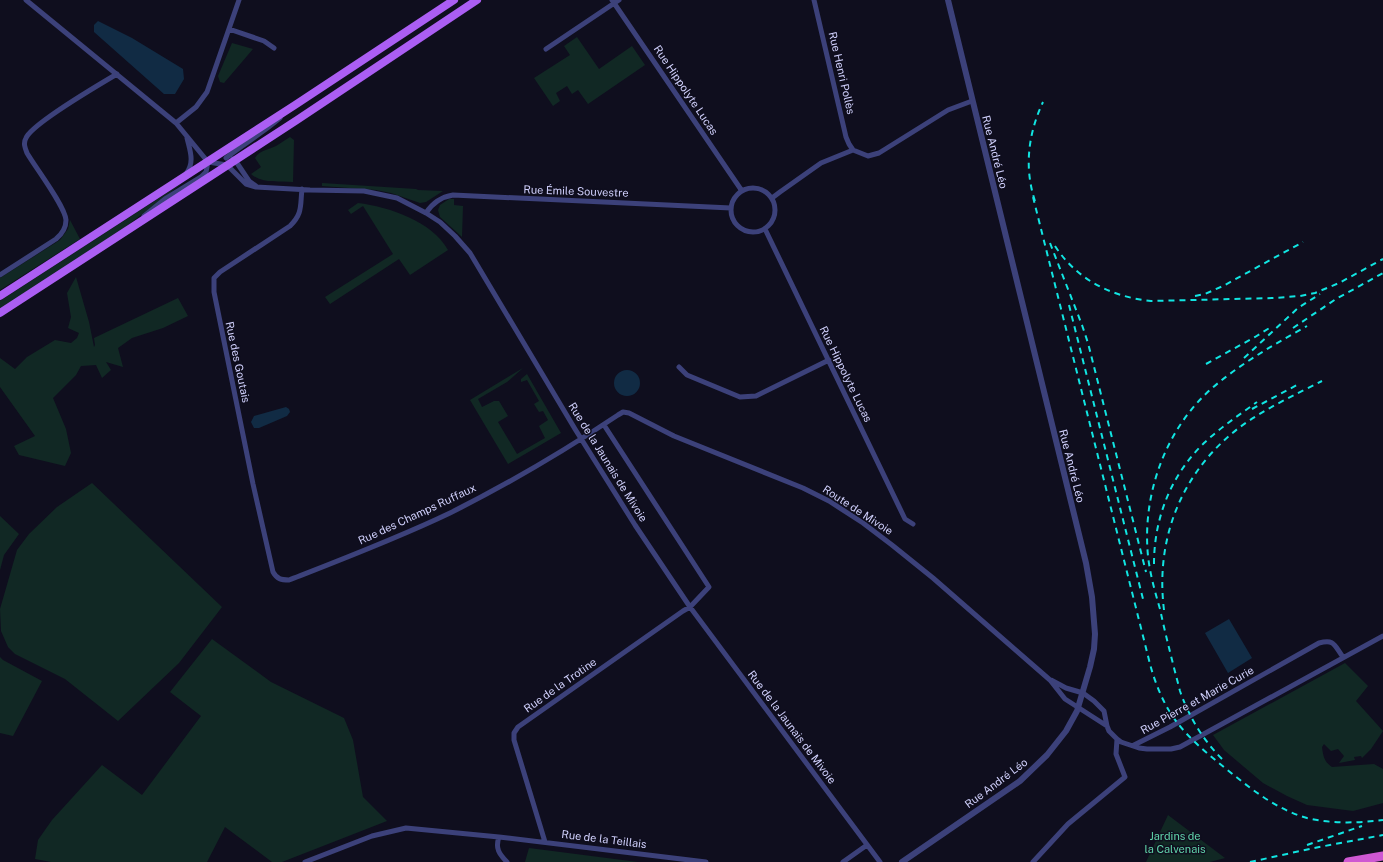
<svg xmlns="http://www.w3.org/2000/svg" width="1383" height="862" font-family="'Public Sans',sans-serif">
<rect width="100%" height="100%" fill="#0f0e1e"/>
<!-- green -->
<path fill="#112824" d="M 577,37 L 599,69 L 632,46 L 645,65 L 588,104 L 578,90 L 572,94 L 567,86 L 556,93 L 560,101 L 553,106 L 534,78 L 570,55 L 564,46 Z
M 232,43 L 253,49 L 224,83 L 220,82 L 218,76 Z
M 290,137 L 294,140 L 293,182 C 279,181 262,184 251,174 L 261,167 L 255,158 C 260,150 268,150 276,146 C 281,143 285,140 290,137 Z
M 184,182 L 124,228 L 0,309 L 0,301 Z
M 322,183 L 416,189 L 418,190 L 443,191 L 426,202 L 420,203 L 391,193 L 376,190 L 322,186 Z
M 449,199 L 454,199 L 454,205 L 463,206 L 462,237 L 440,217 L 438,210 L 440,205 Z
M 358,203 C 389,207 432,221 448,250 L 410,275 L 399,259 L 330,304 L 325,297 L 393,254 L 363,206 L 351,214 L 348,210 Z
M 70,220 L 80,239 L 0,290 L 0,278 L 60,240 L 68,229 Z
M 76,277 L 89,322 L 94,347 L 95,345 L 94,338 L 178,298 L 188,316 L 163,328 L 132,338 L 118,348 L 123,367 L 106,362 L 111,370 L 102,378 L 96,365 L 81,366 L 76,375 L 53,398 L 66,429 L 71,453 L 65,466 L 19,455 L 14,446 L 35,436 L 0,387 L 0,358 L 15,369 L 27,357 L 55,340 L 71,343 L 77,338 L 79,333 L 68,328 L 71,317 L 67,293 Z
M 523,368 L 507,382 L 478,399 L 482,407 L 494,401 L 499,401 L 508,416 L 498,422 L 517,454 L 545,438 L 539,426 L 548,420 L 543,411 L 539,412 L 534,404 L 539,401 L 527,380 L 521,382 L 521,379 L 527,374 L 561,433 L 508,464 L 470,400 Z
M 92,483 L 222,607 L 179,663 L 118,721 L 65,679 L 15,654 L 8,647 L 1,631 L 0,609 L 17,550 L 29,534 L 57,507 Z
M 0,516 L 19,534 L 4,555 L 0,570 Z
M 212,639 L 271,682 L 344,718 L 353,740 L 363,797 L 387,821 L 282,862 L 272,862 L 225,827 L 207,862 L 51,862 L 35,859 L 38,840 L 52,820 L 102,765 L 142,795 L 201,716 L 170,692 Z
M 0,657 L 3,660 L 42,681 L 13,736 L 0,733 Z
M 1345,663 L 1368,686 L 1356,701 L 1383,731 L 1371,749 L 1362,758 L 1361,756 L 1354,757 L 1355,760 L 1339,763 L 1344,756 L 1338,749 L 1331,751 L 1324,744 L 1322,747 C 1323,755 1324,762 1332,767 L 1374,764 L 1383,769 L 1383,803 L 1353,811 L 1307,805 L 1287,796 L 1263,783 L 1224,750 L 1213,735 Z
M 1168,815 L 1225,858 L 1210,862 L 1146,862 Z
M 529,848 L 638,862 L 525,862 Z"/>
<!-- water -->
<path fill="#112b44" d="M 98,21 L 132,38 L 183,69 L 184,79 L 175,94 L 164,94 L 94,32 L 94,25 Z
M614 383a13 13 0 1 1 26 0a13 13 0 1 1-26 0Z
M 286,407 L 289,409 L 290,412 L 287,416 L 259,428 L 254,428 L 251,422 L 254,416 Z
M 1229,619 L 1252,658 L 1228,673 L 1205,633 Z"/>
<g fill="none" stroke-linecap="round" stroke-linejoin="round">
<!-- minor -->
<path stroke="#3c417a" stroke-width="5" d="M 26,0 L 176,123 L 208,162 L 227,165
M 612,0 L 742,191
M 814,0 L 846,137 L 849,144 L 853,150
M 229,29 L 264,41 L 274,48
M 546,49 L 619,0
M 176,123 L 196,107 L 207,92 L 239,0
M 226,158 C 243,144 263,133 280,118
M 233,159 L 235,160 L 249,181 L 256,186
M 227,165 L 246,184 L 256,187 L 310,190 L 364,191 L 397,198 L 426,213 L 440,222 L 455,236 L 470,253 L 575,429 L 635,525 L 690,607 L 880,862
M 186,174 C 195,162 190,151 187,138
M731 210a22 22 0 1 1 44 0a22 22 0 1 1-44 0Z
M 302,189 C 300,206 303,213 290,226 L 220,272 L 214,278 L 214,292 L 253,484 L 273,572 C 277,579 281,580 289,580 C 343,559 398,538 450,513 C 508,484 564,451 618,415 L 623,412 L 629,413 L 674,436 L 803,488 L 829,501 L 863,523 L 892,545 L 933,578 L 1050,680 L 1065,699 L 1107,726
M 772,198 L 780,192 L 821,163 L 853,150 L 868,156 L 879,153 L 948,110 L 972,101
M 426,213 C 433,202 441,197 453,195 L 731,208
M 144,216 L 165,199 L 201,177 L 206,172 L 208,162
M 765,229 L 905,519 L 913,524
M 0,275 L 56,239 C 62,234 66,228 66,220 C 65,206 35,167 27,153 C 25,148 23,143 26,138 C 32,124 100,84 117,74
M 679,367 L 687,375 L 740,397 L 756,396 L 829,360
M 1051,680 L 1066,688 L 1083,693 L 1094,701 L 1104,711 L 1107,726 L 1109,731 L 1117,739 L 1121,742 L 1139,748 L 1147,749 L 1171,749 L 1180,747 L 1383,636
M 1134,745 L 1170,727 L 1319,643 C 1335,639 1334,645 1343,657
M 499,837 L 706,862
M 545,842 L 514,740 L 514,733 L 518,727 L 683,611 L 690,607 L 709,587 L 604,425
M 305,862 L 372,836 L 406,828 L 499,837 C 495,848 499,854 507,862
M 843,862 L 867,845
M 1033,862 L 1068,824 L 1125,777 L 1116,754 L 1117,739"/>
<!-- tertiary -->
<path stroke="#3c417a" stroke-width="6" d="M 902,862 L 1020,781 L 1047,755 L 1066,731 L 1077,711 L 1090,667 L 1094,649 L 1095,634 L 1092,597 L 1086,563 L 948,0"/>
<!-- primary -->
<path stroke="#ab5ef3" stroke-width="8" d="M 0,296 L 295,105 L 454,0
M 0,313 L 297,120 L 477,0"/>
<!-- trunk -->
<path stroke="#ce58d2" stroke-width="9" d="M 1348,862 L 1383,856"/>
<!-- rail -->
<path stroke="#11e5e2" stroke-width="2" stroke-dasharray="6 5" stroke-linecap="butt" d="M 1033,197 L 1150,664 C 1154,679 1160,695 1168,709 C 1182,733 1203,750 1225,768 C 1250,788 1275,809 1307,818 C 1332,824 1358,823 1383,820
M 1035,201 C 1024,168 1028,134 1043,102
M 1050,243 L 1082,325 L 1088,343 L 1146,572
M 1055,246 C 1077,280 1112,297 1151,301 L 1275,298 L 1300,296 L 1315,293 L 1339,283 L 1383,259
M 1195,296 L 1205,294 L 1223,286 L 1303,242
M 1069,305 L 1143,599
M 1293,328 L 1336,299 L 1383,273
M 1244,358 L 1298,308 L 1320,294
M 1206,364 L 1255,337 L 1271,327
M 1252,409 L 1297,385
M 1154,564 C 1154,518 1171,475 1204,443 C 1220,428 1239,415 1257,402
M 1164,610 C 1155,538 1182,471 1240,427 C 1263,410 1296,394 1322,381
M 1222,759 C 1203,740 1189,717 1180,691 C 1173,664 1166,637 1160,609 C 1155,592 1150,574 1148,556 C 1142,495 1165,430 1211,389 C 1240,364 1273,345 1307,326
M 1307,845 L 1362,826
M 1250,862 L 1314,848 L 1383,835"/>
</g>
<g text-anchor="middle" stroke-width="3" stroke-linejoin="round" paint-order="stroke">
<!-- street labels -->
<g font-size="11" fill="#cfcffb" stroke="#0f0e1e">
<text transform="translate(842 73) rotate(77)" y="4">Rue Henri Pollès</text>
<text transform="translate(686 90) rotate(56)" y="4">Rue Hippolyte Lucas</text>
<text transform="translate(995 152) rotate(76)" y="4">Rue André Léo</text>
<text transform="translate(576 191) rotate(2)" y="4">Rue Émile Souvestre</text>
<text transform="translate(238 362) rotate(78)" y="4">Rue des Goutais</text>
<text transform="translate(846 374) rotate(64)" y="4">Rue Hippolyte Lucas</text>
<text transform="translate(608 462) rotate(58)" y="4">Rue de la Jaunais de Mivoie</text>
<text transform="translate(1072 466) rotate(76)" y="4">Rue André Léo</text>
<text transform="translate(858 510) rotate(33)" y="4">Route de Mivoie</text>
<text transform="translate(417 514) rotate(-25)" y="4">Rue des Champs Ruffaux</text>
<text transform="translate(560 685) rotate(-35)" y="4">Rue de la Trotine</text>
<text transform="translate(1197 700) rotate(-29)" y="4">Rue Pierre et Marie Curie</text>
<text transform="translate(792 727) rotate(53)" y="4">Rue de la Jaunais de Mivoie</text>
<text transform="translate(996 783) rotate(-37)" y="4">Rue André Léo</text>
<text transform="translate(604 839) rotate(7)" y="4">Rue de la Teillais</text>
</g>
<!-- park labels -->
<g font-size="11" fill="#61d5ab" stroke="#0f0e1e">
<text x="1175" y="840">Jardins de<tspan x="1175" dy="13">la Calvenais</tspan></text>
</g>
</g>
</svg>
